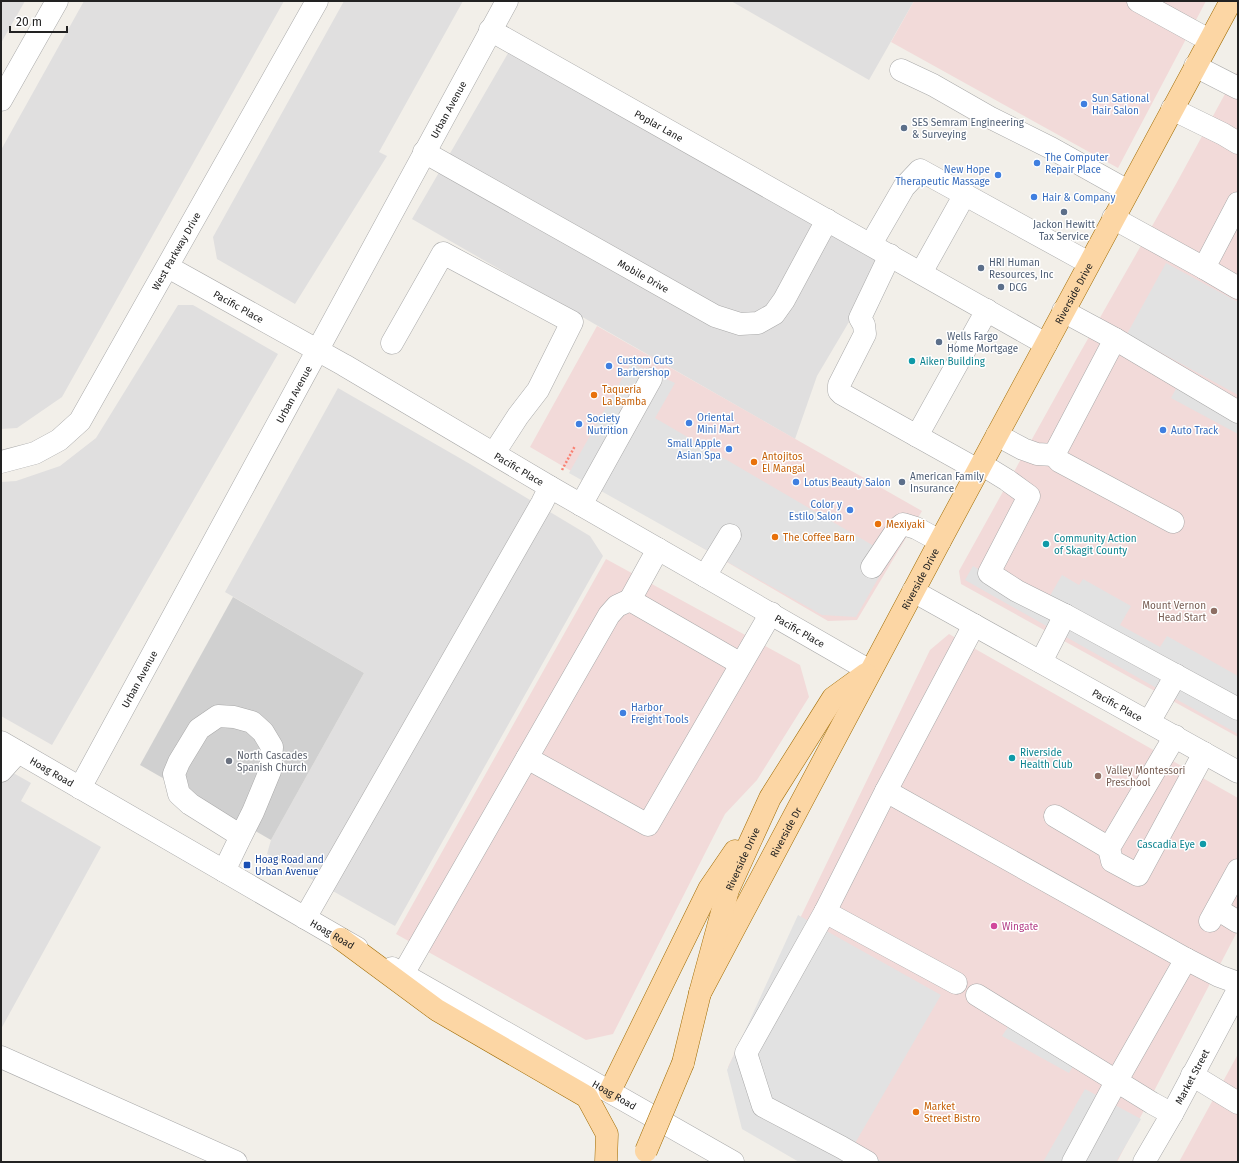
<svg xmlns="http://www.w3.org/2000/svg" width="1239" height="1163" font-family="'Fira Sans',sans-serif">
<rect width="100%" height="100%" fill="#f2efe9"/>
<!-- residential -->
<path fill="#e0dfdf" d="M 1,1 L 25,1 L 1,43 Z
M 84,1 L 284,1 L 62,397 L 17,428 L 1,429 L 1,150 Z
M 344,1 L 463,1 L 379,152 L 387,156 L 295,304 L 217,259 L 213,237 Z
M 731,1 L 914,1 L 869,80 Z
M 511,48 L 885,261 L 817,376 L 795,439 L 412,219 Z
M 178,305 L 193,305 L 278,354 L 52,745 L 1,716 L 1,482 L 16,481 L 60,466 L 96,438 Z
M 338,388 L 470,464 L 590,536 L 603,556 L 395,926 L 267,854 L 271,840 L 364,673 L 225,592 Z
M 1,766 L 31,783 L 21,801 L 101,847 L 1,1029 Z"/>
<!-- commercial -->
<path fill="#f2dad9" d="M 914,1 L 1206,1 L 1118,168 L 891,42 Z
M 1238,70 L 1238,737 L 961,584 L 959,571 L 1077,358 L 1176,184 Z
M 597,326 L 922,511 L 857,620 L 828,621 L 530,447 Z
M 606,559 L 800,665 L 809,697 L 757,780 L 725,814 L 613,1034 L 586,1040 L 396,934 Z
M 949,634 L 1238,798 L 1238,930 L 1117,1162 L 801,1162 L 745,1129 L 728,1067 L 930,650 Z
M 1238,1054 L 1238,1162 L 1179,1162 Z"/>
<!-- religious -->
<path fill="#d0d0d0" d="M 233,597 L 364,673 L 271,840 L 140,765 Z"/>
<!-- parking -->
<path fill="#e2e2e2" d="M 1166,263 L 1238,302 L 1238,395 L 1127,334 Z
M 631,363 L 675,383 L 655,418 L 891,556 L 856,617 L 822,615 L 569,473 Z
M 1178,385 L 1238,418 L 1238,434 L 1171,398 Z
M 973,566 L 1044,606 L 1062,575 L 1079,585 L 1083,579 L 1131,606 L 1120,625 L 1160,647 L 1167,636 L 1238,676 L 1238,734 L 965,580 Z
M 798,915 L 941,995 L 854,1145 L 883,1162 L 799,1162 L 742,1129 L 727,1070 Z
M 1010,1024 L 1076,1061 L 1069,1073 L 1002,1036 Z
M 1085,1089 L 1141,1119 L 1116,1162 L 1043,1162 Z"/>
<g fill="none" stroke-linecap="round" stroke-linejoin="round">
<!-- minor casing -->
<g stroke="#a9a9a9" stroke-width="23">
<g id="minor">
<path d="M 1138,1 L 1209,40"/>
<path id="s1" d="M 490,30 L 1046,344"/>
<path d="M 1195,66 L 1238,88"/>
<path d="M 901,70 L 933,85 L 989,117 L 1051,148 L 1128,191"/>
<path d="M 1,100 L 57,1"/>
<path d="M 1172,109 L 1223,134 L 1238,143"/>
<path id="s2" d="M 424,152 L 715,316 L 740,324 L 758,323 L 774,314 L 784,300 L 827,220"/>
<path d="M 1238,203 L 1204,268 L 1238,288"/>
<path d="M 1113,218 L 1204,268"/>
<path d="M 871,244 L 904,187 L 920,170 L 1089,263"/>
<path d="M 890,255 L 860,318 L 864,325 L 865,334 L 839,385 L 839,391 L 842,394 L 917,436 L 987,310"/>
<path id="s3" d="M 168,267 L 344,365 L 550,487 L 870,671"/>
<path d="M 921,273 L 965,194"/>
<path d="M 1063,311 L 1115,339 L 1238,412"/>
<path d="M 1115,339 L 1054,455 L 1059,461 L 1173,522"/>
<path d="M 392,343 L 443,253 L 572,322 L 538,390 L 518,416 L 494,453"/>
<path d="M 997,435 L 1023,449 L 1037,454 L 1054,455"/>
<path d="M 917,436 L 978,470"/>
<path id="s4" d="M 1,462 L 35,453 L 59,440 L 80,421 L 317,1"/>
<path d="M 981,464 L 1007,480 L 1029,496 L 989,573 L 1017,591 L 1065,615 L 1238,709"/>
<path d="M 581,505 L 651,379"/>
<path d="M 658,549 L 630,600 L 741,664"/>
<path d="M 872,567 L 898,528 L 903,524 L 916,528 L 940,541"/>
<path d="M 705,576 L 730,535"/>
<path id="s5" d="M 913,591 L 1238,772"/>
<path d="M 1041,662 L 1065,615"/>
<path d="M 1149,722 L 1176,675"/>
<path d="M 1175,736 L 1109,848 L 1112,861 L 1138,875 L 1204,753"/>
<path id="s6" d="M 1,742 L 357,948"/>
<path d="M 527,758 L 648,825 L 771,613"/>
<path d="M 1,771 L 18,752"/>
<path id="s7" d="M 80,788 L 507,1"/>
<path d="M 886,791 L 1186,959 L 1219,976 L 1238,983"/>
<path d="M 1055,816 L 1109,848"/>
<path d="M 224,871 L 241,836 L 190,804 L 179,794 L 174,774 L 179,762 L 199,729 L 218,716 L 234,717 L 252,722 L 263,732 L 272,747 L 270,771 L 253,812 L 241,836"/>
<path d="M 1217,909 L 1238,922"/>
<path d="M 825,912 L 956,983"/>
<path d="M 305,918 L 542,503 L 550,487"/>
<path d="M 1210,921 L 1238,870"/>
<path id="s8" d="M 392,968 L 733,1162"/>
<path d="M 403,974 L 609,615 L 617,606 L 630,600"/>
<path d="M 977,995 L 1152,1103 L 1172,1114"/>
<path d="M 1,1057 L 236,1162"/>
<path d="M 1192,1075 L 1238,1103"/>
<path d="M 867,1162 L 841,1147 L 763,1106 L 746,1053 L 825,912 L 886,791 L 974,625"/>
<path d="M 1073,1162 L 1116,1082 L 1186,959"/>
<path id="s9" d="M 1144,1162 L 1172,1114 L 1238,990"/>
</g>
</g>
<!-- major casing -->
<g stroke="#a06b00" stroke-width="23">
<g id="major">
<path d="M 341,939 L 437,1010 L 587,1097 L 607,1134 L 606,1162"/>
<path id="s10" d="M 700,993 L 940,541 L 1231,1"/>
<path id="s11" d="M 683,1063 L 700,993 L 728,890 L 770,798 L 833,698 L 866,674"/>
<path d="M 610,1091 L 709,889 L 735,851"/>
</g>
</g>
<!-- path -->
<path stroke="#fa8072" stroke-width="2.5" stroke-dasharray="2 2" stroke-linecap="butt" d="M 562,470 L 575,446"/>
<!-- minor -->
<use href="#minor" stroke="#fff" stroke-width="22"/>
<!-- major -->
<use href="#major" stroke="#fcd6a4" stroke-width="22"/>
<!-- major-bridge casing -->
<g stroke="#a06b00" stroke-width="23" stroke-linecap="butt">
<path id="major-bridge" d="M 646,1151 L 683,1063"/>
</g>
<!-- major-bridge -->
<use href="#major-bridge" stroke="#fcd6a4" stroke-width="22"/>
</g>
<!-- markers -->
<g fill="#3f7fe0" stroke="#fff" stroke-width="1.5">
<circle cx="1084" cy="104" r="4"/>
<circle cx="1037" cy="163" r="4"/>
<circle cx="998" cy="175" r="4"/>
<circle cx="1034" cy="197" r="4"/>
<circle cx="609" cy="366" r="4"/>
<circle cx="689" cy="423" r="4"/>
<circle cx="579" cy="424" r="4"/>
<circle cx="1163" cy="430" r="4"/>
<circle cx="729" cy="449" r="4"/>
<circle cx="796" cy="482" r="4"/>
<circle cx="850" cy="510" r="4"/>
<circle cx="623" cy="713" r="4"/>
</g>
<g fill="#5c6f8a" stroke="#fff" stroke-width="1.5">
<circle cx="904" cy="128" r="4"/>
<circle cx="1064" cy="212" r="4"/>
<circle cx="981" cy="268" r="4"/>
<circle cx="1001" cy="287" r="4"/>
<circle cx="939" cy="342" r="4"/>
<circle cx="902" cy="482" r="4"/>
</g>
<g fill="#0f9aa8" stroke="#fff" stroke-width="1.5">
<circle cx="912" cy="361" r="4"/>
<circle cx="1046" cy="544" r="4"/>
<circle cx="1012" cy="758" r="4"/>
<circle cx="1203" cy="844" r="4"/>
</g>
<g fill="#e8710a" stroke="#fff" stroke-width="1.5">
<circle cx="594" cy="395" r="4"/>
<circle cx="754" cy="462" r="4"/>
<circle cx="878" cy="524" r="4"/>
<circle cx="775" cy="537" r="4"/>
<circle cx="916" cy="1112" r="4"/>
</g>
<g fill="#8d6e63" stroke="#fff" stroke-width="1.5">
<circle cx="1214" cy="611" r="4"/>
<circle cx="1098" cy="776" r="4"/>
</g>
<circle fill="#6b7280" stroke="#fff" stroke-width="1.5" cx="229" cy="761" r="4"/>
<rect fill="#1a4fb4" stroke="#fff" stroke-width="1.5" x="243" y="861" width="8" height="8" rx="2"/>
<circle fill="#d1479c" stroke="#fff" stroke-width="1.5" cx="994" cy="926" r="4"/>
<g text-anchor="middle" stroke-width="3" stroke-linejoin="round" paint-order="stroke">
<!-- shop labels -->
<g font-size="10" fill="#366cbe" stroke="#fff" text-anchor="start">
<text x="1092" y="102">Sun Sational<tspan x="1092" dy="12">Hair Salon</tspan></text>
<text x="1045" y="161">The Computer<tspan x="1045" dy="12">Repair Place</tspan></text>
<text x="990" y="173" text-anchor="end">New Hope<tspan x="990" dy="12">Therapeutic Massage</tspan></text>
<text x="1042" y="201">Hair &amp; Company</text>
<text x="617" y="364">Custom Cuts<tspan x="617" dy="12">Barbershop</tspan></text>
<text x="697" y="421">Oriental<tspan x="697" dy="12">Mini Mart</tspan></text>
<text x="587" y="422">Society<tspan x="587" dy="12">Nutrition</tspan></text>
<text x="1171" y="434">Auto Track</text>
<text x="721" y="447" text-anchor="end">Small Apple<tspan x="721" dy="12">Asian Spa</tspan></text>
<text x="804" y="486">Lotus Beauty Salon</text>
<text x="842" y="508" text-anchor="end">Color y<tspan x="842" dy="12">Estilo Salon</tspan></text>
<text x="631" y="711">Harbor<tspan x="631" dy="12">Freight Tools</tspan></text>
</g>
<!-- street labels -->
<g font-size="10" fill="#222" stroke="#fff">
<text dy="4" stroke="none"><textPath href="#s7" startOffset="772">Urban Avenue</textPath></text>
<text dy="4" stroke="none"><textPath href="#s1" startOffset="194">Poplar Lane</textPath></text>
<text dy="4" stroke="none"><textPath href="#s4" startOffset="286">West Parkway Drive</textPath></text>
<text dy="4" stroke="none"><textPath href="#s2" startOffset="252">Mobile Drive</textPath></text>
<text dy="4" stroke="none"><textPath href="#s10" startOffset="793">Riverside Drive</textPath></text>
<text dy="4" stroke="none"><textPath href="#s3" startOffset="81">Pacific Place</textPath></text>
<text dy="4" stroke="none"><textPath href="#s7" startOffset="448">Urban Avenue</textPath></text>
<text dy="4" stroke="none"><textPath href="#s3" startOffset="405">Pacific Place</textPath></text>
<text dy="4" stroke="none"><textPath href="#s10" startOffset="469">Riverside Drive</textPath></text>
<text dy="4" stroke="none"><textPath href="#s3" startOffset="729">Pacific Place</textPath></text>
<text dy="4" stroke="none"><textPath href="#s7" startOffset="124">Urban Avenue</textPath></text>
<text dy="4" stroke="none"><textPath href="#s5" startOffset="234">Pacific Place</textPath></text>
<text dy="4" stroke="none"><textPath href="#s6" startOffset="59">Hoag Road</textPath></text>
<text dy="4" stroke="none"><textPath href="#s10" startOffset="182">Riverside Dr</textPath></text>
<text dy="4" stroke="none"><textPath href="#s11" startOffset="213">Riverside Drive</textPath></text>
<text dy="4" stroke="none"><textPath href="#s6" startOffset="383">Hoag Road</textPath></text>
<text dy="4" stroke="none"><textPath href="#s9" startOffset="98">Market Street</textPath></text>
<text dy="4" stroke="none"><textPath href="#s8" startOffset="256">Hoag Road</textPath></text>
</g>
<!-- service labels -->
<g font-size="10" fill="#4e5e75" stroke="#fff" text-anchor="start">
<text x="912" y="126">SES Semram Engineering<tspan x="912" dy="12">&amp; Surveying</tspan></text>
<text x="1064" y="228" text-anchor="middle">Jackon Hewitt<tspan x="1064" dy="12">Tax Service</tspan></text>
<text x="989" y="266">HRI Human<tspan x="989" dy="12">Resources, Inc</tspan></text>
<text x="1009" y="291">DCG</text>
<text x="947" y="340">Wells Fargo<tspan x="947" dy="12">Home Mortgage</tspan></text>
<text x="910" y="480">American Family<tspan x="910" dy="12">Insurance</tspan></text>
</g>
<!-- culture labels -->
<g font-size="10" fill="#0d838f" stroke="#fff" text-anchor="start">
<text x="920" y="365">Aiken Building</text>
<text x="1054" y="542">Community Action<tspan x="1054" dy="12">of Skagit County</tspan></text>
<text x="1020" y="756">Riverside<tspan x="1020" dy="12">Health Club</tspan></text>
<text x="1195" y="848" text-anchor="end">Cascadia Eye</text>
</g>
<!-- food labels -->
<g font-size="10" fill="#c56008" stroke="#fff" text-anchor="start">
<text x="602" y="393">Taqueria<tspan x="602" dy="12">La Bamba</tspan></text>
<text x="762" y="460">Antojitos<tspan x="762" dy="12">El Mangal</tspan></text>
<text x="886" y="528">Mexiyaki</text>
<text x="783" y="541">The Coffee Barn</text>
<text x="924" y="1110">Market<tspan x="924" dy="12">Street Bistro</tspan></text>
</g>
<!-- education labels -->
<g font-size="10" fill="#785e54" stroke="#fff" text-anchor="end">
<text x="1206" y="609">Mount Vernon<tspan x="1206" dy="12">Head Start</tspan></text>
<text x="1106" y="774" text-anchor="start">Valley Montessori<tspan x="1106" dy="12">Preschool</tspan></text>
</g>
<!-- worship labels -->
<g font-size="10" fill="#5b616d" stroke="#fff" text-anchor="start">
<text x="237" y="759">North Cascades<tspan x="237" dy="12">Spanish Church</tspan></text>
</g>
<!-- transit labels -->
<g font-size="10" fill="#164399" stroke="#fff" text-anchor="start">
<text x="255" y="863">Hoag Road and<tspan x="255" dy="12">Urban Avenue</tspan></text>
</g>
<!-- hotel labels -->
<g font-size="10" fill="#b23c85" stroke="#fff" text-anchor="start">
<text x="1002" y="930">Wingate</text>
</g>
</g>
<!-- border -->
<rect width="1239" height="1163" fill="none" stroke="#222222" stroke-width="4"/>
<!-- scale -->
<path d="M10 26v6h57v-6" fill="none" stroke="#222222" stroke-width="2"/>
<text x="16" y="26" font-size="12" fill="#222222" stroke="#ffffff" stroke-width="3" paint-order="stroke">20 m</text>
</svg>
